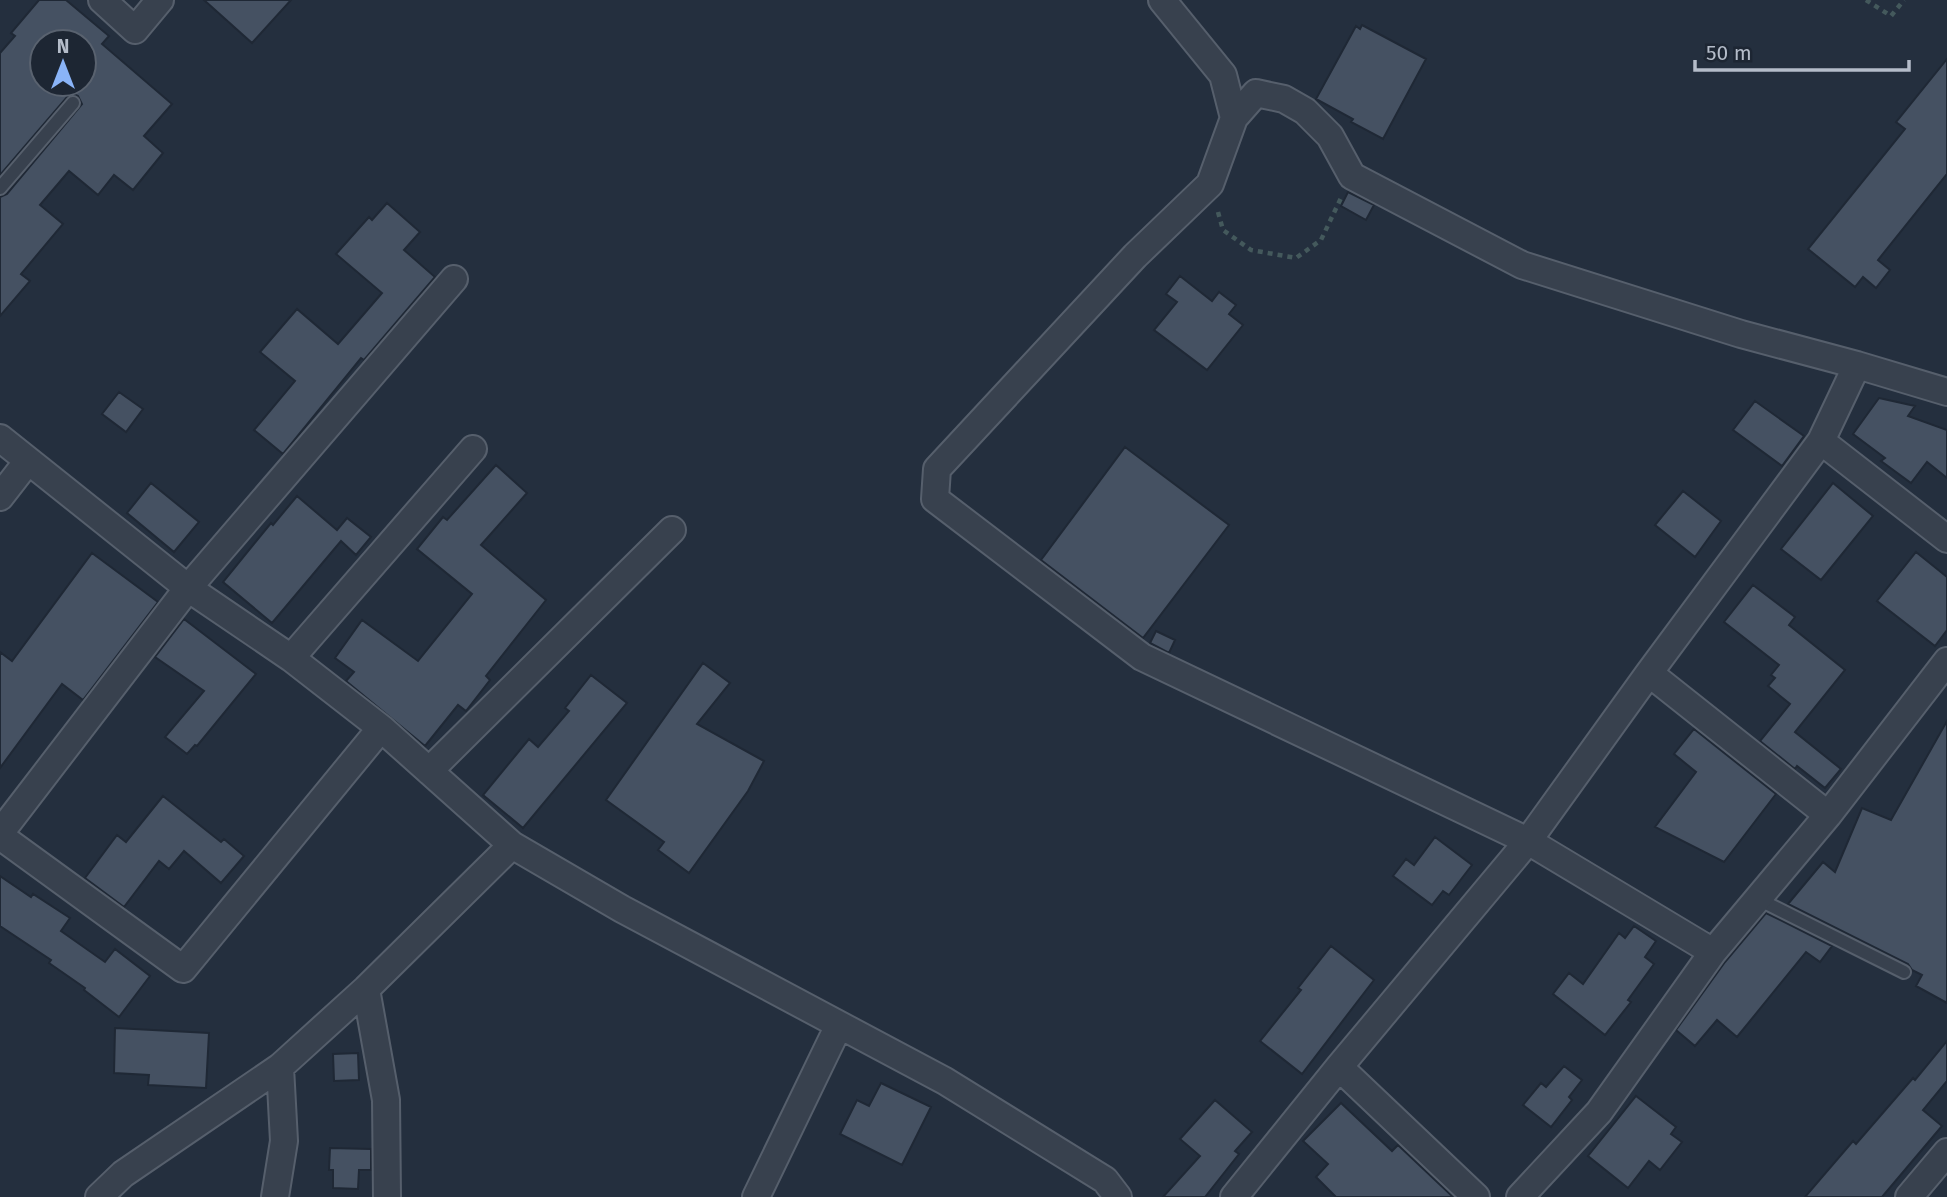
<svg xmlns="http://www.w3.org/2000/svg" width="1947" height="1197" font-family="'Fira Sans',sans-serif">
<rect width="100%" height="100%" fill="#242f3e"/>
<!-- building -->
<path fill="#455162" stroke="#1f2835" stroke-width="2" fill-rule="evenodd" d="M 39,0 L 66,0 L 109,36 L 102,44 L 172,104 L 144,136 L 163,153 L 133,190 L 114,175 L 98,195 L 69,171 L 40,205 L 63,224 L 21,274 L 30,281 L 0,316 L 0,197 L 7,194 L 82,104 L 78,96 L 74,94 L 67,97 L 0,175 L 0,53 L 15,36 L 11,33 ZM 42,42 L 84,42 L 84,84 L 42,84 Z
M 204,0 L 291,0 L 252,43 Z
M 1362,25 L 1426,59 L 1383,139 L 1351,122 L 1353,119 L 1316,99 L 1356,26 L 1360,29 Z
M 1947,59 L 1947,174 L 1878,260 L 1890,270 L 1876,288 L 1863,277 L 1855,287 L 1808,249 L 1905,129 L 1896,122 Z
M 1348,192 L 1374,205 L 1366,220 L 1341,206 Z
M 387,203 L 420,232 L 404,250 L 435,277 L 364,360 L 361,358 L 283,454 L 254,430 L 295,381 L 260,352 L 297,309 L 338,344 L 382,293 L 336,254 L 369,217 L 372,220 Z
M 1180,276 L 1212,301 L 1219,292 L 1236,305 L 1229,314 L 1243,325 L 1207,370 L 1154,330 L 1177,302 L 1166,294 Z
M 119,392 L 143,409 L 126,432 L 102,414 Z
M 1879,398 L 1915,406 L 1908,416 L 1947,430 L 1947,478 L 1927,462 L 1911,483 L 1881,461 L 1885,458 L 1853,434 Z
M 1755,401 L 1804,436 L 1782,466 L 1733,430 Z
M 1125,447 L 1229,525 L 1143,638 L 1041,560 Z
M 496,465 L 527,493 L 481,545 L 546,600 L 486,676 L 490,680 L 466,711 L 458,705 L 425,746 L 346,681 L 354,672 L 335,658 L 362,620 L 418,661 L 472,594 L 417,549 L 443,517 L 447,520 Z
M 151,483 L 199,522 L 174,552 L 127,513 Z
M 1833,483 L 1873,516 L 1821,580 L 1781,549 Z
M 1683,491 L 1721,521 L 1695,557 L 1655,525 Z
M 297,496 L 337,530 L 347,518 L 371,537 L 356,555 L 341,541 L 272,623 L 223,582 L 271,523 L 273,525 Z
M 1916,552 L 1947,577 L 1947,630 L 1935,646 L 1877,601 Z
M 92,553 L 158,602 L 83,700 L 62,684 L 0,768 L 0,652 L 12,661 Z
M 1753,585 L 1795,617 L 1789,625 L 1845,670 L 1795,732 L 1841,769 L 1825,788 L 1797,766 L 1795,769 L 1760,741 L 1790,704 L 1768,686 L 1775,678 L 1771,675 L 1779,665 L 1724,622 Z
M 184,619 L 256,674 L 197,746 L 195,745 L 187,754 L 165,737 L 204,691 L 155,657 Z
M 1156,631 L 1175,640 L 1169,653 L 1150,643 Z
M 703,663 L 730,683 L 697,724 L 764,761 L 748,791 L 689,873 L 658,850 L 664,842 L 606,800 Z
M 591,675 L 627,703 L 523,828 L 483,795 L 529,739 L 538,747 L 569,711 L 565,708 Z
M 1947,721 L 1947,1003 L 1916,986 L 1922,975 L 1912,970 L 1908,964 L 1788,904 L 1823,862 L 1835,872 L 1862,808 L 1891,820 Z
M 1694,729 L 1776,794 L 1724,862 L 1655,827 L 1696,772 L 1674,754 Z
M 163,796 L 221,842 L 224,839 L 244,856 L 221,883 L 184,851 L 169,869 L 159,861 L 124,907 L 85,878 L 117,835 L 126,842 Z
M 1435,837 L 1472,865 L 1449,895 L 1443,891 L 1432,905 L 1393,876 L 1406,859 L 1414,865 Z
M 0,876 L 31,897 L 33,894 L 70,918 L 61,931 L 105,962 L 115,949 L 150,976 L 119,1017 L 84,990 L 85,988 L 49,963 L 51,960 L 0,926 Z
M 1766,913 L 1832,946 L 1820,962 L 1806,952 L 1737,1037 L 1717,1020 L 1695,1046 L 1676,1030 L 1725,962 Z
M 1634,926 L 1656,941 L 1645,957 L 1654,964 L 1628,1000 L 1631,1002 L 1605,1035 L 1553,994 L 1569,973 L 1583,984 L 1619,933 L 1625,938 Z
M 1331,946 L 1374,980 L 1302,1074 L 1260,1041 L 1301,990 L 1298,988 Z
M 115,1028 L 209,1033 L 206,1088 L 148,1085 L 149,1075 L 114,1073 Z
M 1947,1041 L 1947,1081 L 1923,1110 L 1942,1126 L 1882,1197 L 1805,1197 L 1853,1141 L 1856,1144 L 1913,1078 L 1915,1080 Z
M 358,1053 L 359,1080 L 334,1081 L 333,1054 Z
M 1564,1066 L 1582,1080 L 1569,1097 L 1572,1100 L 1551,1127 L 1523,1105 L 1541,1083 L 1546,1087 Z
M 881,1083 L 931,1107 L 902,1165 L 840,1134 L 857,1100 L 869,1106 Z
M 1636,1096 L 1676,1127 L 1671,1134 L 1682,1142 L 1660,1170 L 1649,1161 L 1628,1188 L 1588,1156 Z
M 1215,1100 L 1252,1132 L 1235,1151 L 1239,1154 L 1205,1197 L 1163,1197 L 1200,1156 L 1180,1139 Z
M 1341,1103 L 1392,1151 L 1398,1145 L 1453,1197 L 1336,1197 L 1316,1177 L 1328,1164 L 1303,1141 Z
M 330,1148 L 371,1149 L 371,1170 L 359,1170 L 358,1189 L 333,1188 L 333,1170 L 329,1170 Z"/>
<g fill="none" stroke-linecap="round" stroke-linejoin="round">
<!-- service casing -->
<g stroke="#565f6c" stroke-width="16">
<path id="service" d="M 0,188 L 73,103
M 1758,899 L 1904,972"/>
</g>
<!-- minor casing -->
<g stroke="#565f6c" stroke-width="30">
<path id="minor" d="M 102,0 L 135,30 L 160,0
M 1162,0 L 1223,75 L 1234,118 L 1210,184 L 1135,256 L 937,469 L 935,499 L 1142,657 L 1528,841 L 1713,952
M 1234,118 L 1256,93 L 1284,99 L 1305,111 L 1330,136 L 1352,176 L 1522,265 L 1741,334 L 1857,365 L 1947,392
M 0,438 L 188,588 L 291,658 L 381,728 L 512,845 L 622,909 L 945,1081 L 1105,1180 L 1118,1197
M 1821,441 L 1947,539
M 0,497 L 28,461
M 291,658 L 473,449
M 1649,673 L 1828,815
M 429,771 L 672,530
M 0,833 L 188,588 L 454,279
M 0,836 L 183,969 L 381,728
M 366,989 L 386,1100 L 387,1197
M 1339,1067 L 1476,1197
M 99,1197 L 123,1174 L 280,1067 L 366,989 L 512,845
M 275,1197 L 284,1141 L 280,1067
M 756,1197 L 839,1025
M 1234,1197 L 1339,1067 L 1528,841 L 1649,673 L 1821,441 L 1857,365
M 1520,1197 L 1599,1112 L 1713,952 L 1828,815 L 1947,661
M 1909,1197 L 1947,1152"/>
</g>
<!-- path -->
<path stroke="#44595c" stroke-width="4.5" stroke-dasharray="5 5" stroke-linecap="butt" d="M 1866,0 L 1891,16 L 1904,0
M 1218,212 L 1223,230 L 1251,250 L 1296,258 L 1321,240 L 1341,198"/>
<!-- service -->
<use href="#service" stroke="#38414e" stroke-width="12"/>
<!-- minor -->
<use href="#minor" stroke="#38414e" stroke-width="26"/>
</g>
<!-- north arrow -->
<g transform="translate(63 63)"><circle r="33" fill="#1d2633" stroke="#59626f" stroke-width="2"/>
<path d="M0-5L12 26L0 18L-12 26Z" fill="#8ab4f8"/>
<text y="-10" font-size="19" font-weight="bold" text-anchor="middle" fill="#b4bcc9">N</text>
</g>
<!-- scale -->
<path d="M1695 60v10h214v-10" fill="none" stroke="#b4bcc9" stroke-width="3.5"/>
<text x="1706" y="60" font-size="21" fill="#b4bcc9" stroke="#1d2633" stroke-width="5" paint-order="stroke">50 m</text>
</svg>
